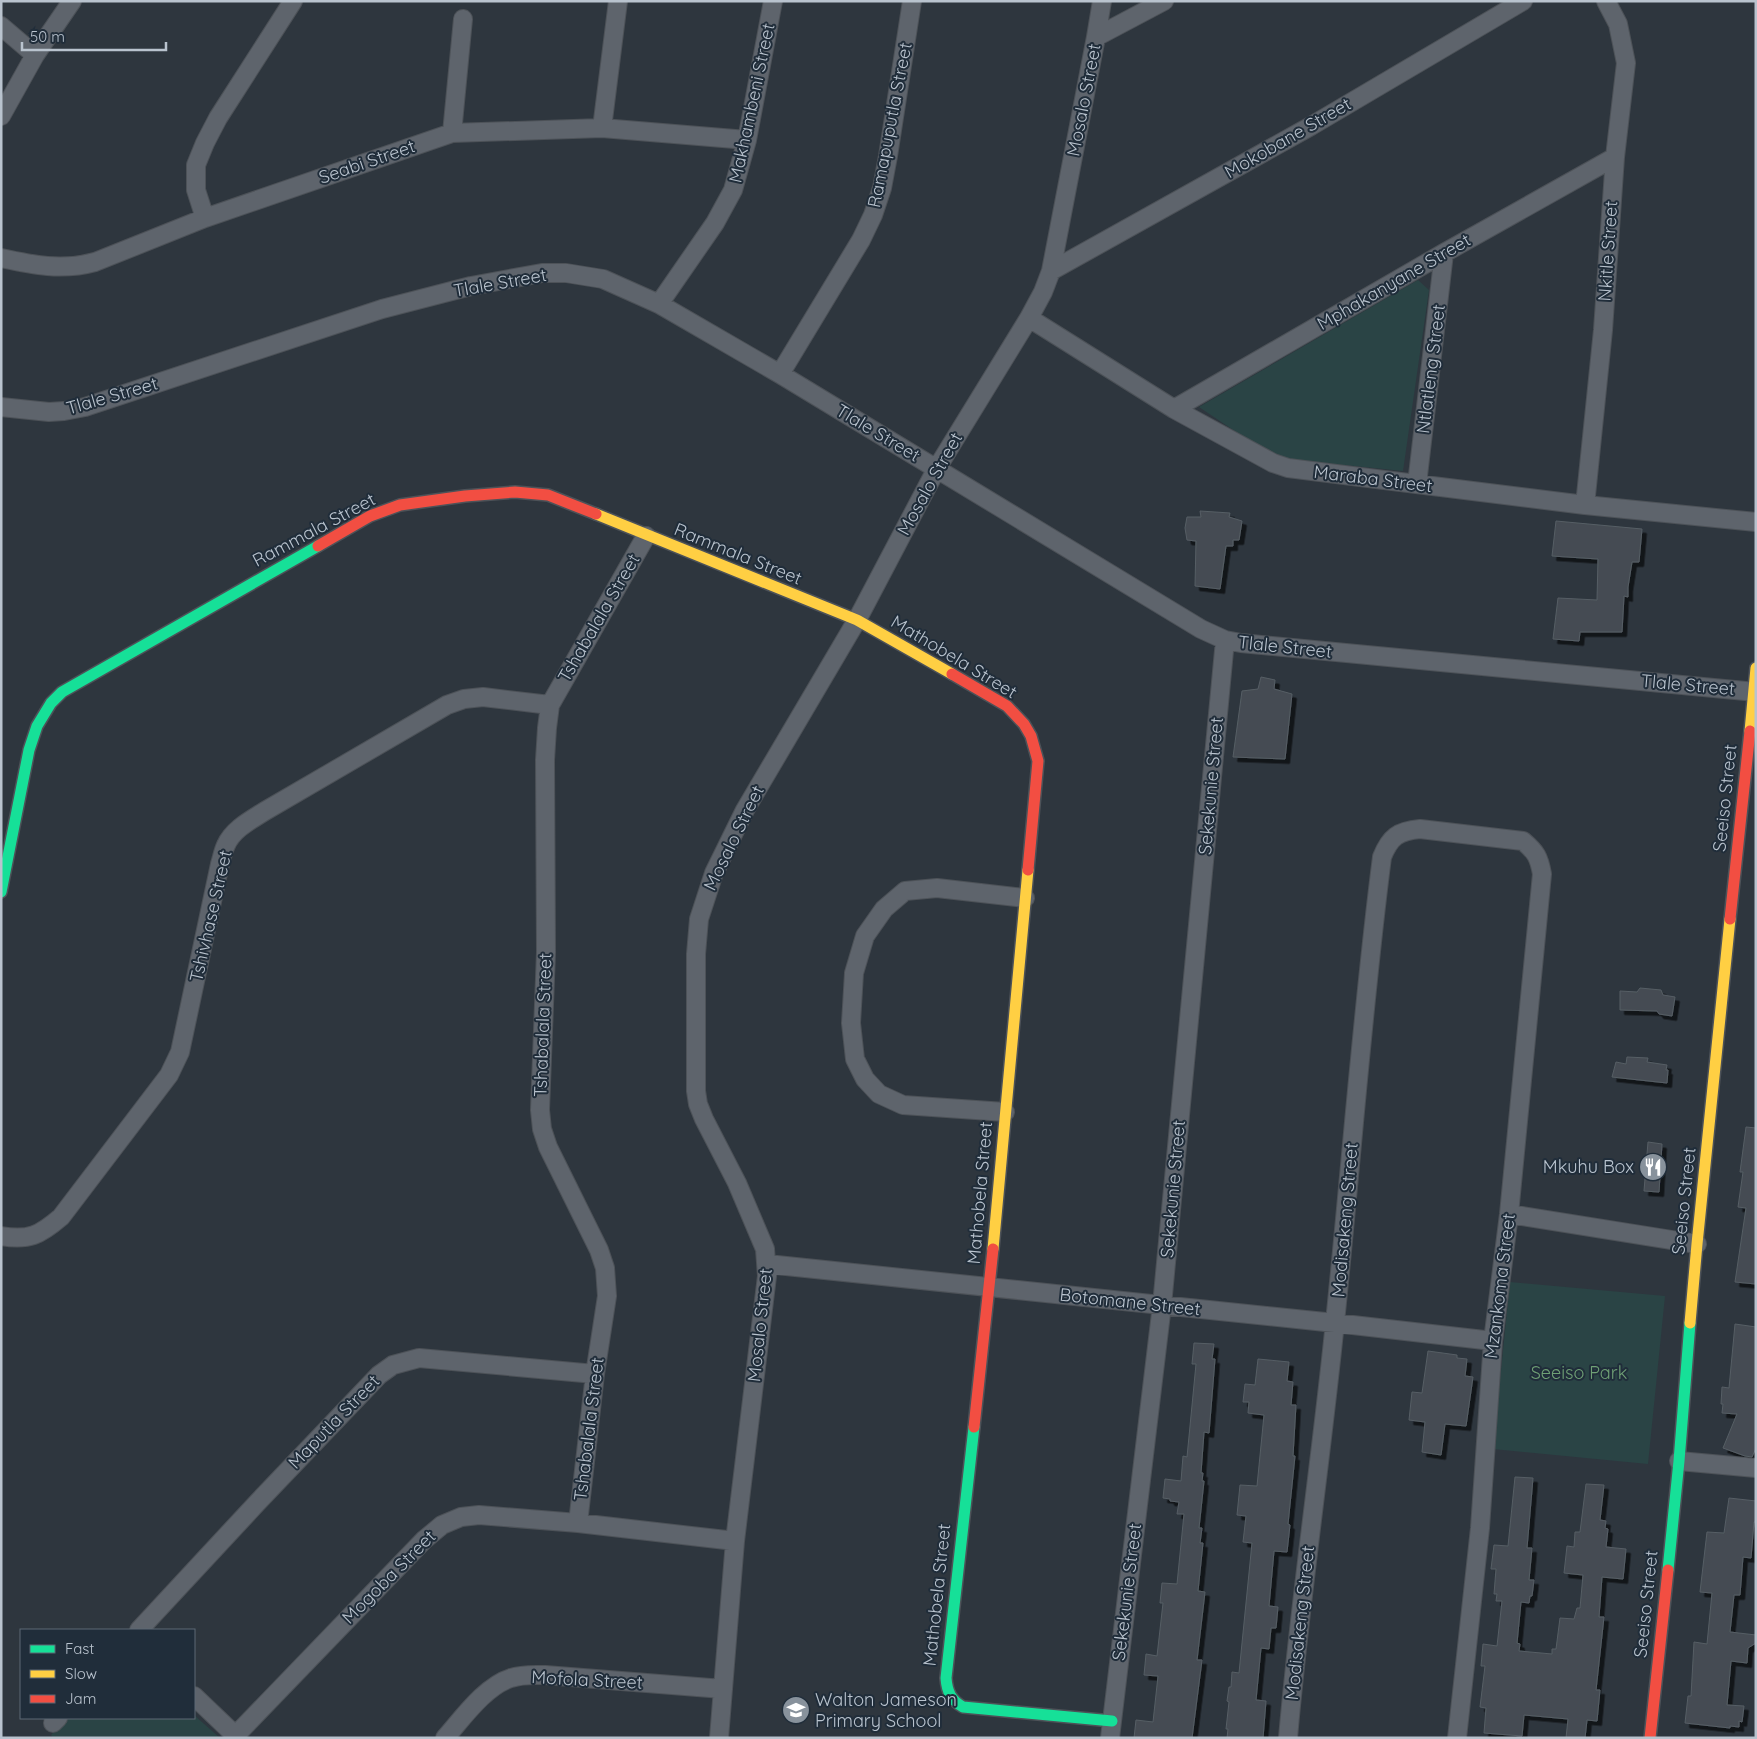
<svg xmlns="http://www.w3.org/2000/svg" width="1757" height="1739" font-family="Quicksand,sans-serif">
<defs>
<filter id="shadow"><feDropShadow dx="4.5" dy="4.5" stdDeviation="0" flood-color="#0009"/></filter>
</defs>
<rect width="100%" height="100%" fill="#2e363e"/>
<!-- green -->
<path fill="#2a4445" d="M 1418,280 L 1429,290 L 1403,471 L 1275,458 L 1199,407 Z
M 1510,1282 L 1665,1296 L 1648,1464 L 1493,1449 Z
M 194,1715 L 220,1738 L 53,1738 L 51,1735 L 66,1718 L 194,1718 Z"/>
<!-- building -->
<path fill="#454c52" stroke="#565e65" filter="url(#shadow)" d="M 1200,511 L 1230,513 L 1229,517 L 1242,521 L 1239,540 L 1233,540 L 1233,546 L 1226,546 L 1220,589 L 1195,586 L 1196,541 L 1187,540 L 1185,528 L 1187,517 L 1201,517 Z
M 1556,521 L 1642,529 L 1639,562 L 1632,562 L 1628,587 L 1628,597 L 1624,596 L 1622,632 L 1580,632 L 1579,641 L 1553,639 L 1558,598 L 1597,600 L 1598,559 L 1552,556 Z
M 1261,677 L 1275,680 L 1274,689 L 1292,694 L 1285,759 L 1233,757 L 1242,691 L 1258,689 Z
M 1640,988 L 1661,990 L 1663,995 L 1675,997 L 1672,1016 L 1659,1014 L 1657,1011 L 1620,1010 L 1620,991 L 1637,992 Z
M 1627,1057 L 1648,1058 L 1647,1062 L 1667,1065 L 1666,1070 L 1668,1070 L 1667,1083 L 1612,1077 L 1616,1062 L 1626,1064 Z
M 1746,1127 L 1756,1128 L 1756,1284 L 1735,1282 L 1746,1208 L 1738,1207 L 1743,1172 L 1740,1172 Z
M 1648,1142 L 1662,1144 L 1659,1192 L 1644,1191 Z
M 1735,1324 L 1756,1327 L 1756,1448 L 1752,1457 L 1745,1456 L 1723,1448 L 1737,1414 L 1722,1413 L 1723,1404 L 1721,1404 L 1722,1387 L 1729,1388 Z
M 1194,1343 L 1214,1344 L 1212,1359 L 1215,1359 L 1209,1433 L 1204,1432 L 1201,1473 L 1203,1473 L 1202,1481 L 1204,1481 L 1199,1528 L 1202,1528 L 1200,1543 L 1203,1543 L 1198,1591 L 1205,1592 L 1197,1660 L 1202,1660 L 1192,1738 L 1134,1738 L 1136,1720 L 1153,1722 L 1158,1676 L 1144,1675 L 1146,1654 L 1157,1656 L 1163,1603 L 1160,1603 L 1162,1583 L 1177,1584 L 1184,1514 L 1177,1514 L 1179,1502 L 1170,1501 L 1170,1499 L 1163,1498 L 1165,1479 L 1181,1481 L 1183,1456 L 1187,1457 L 1196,1364 L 1192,1364 Z
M 1428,1351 L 1457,1355 L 1457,1358 L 1467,1359 L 1465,1376 L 1473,1377 L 1466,1426 L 1445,1424 L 1441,1455 L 1422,1452 L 1425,1422 L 1409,1420 L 1412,1392 L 1422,1393 Z
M 1258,1359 L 1289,1362 L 1287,1381 L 1293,1382 L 1291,1405 L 1296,1405 L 1293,1456 L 1295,1456 L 1288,1524 L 1290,1525 L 1287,1552 L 1274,1551 L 1269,1606 L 1278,1607 L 1276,1628 L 1271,1628 L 1269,1649 L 1261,1648 L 1256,1700 L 1266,1701 L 1263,1738 L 1227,1738 L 1228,1729 L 1226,1729 L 1229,1702 L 1227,1701 L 1229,1687 L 1231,1687 L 1232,1672 L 1239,1673 L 1252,1543 L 1243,1542 L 1246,1516 L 1237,1515 L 1240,1485 L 1257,1486 L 1264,1415 L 1248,1413 L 1249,1402 L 1243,1402 L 1245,1384 L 1255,1385 Z
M 1515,1477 L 1533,1478 L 1527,1548 L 1532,1548 L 1529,1580 L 1534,1580 L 1532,1596 L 1530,1596 L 1529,1603 L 1521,1602 L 1517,1643 L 1520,1644 L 1519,1651 L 1552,1654 L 1552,1649 L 1556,1649 L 1560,1618 L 1574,1619 L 1577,1608 L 1580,1608 L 1583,1575 L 1564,1573 L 1567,1546 L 1574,1547 L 1575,1532 L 1580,1532 L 1586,1484 L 1604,1485 L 1600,1520 L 1606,1521 L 1605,1528 L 1608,1529 L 1606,1547 L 1626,1549 L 1623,1579 L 1602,1577 L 1599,1617 L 1604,1617 L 1596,1690 L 1600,1690 L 1597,1721 L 1587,1720 L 1585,1738 L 1566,1738 L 1568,1719 L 1524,1715 L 1522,1736 L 1484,1733 L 1486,1708 L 1480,1707 L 1485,1666 L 1481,1666 L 1483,1644 L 1497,1646 L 1502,1601 L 1496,1601 L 1497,1594 L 1494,1594 L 1496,1569 L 1491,1569 L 1494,1545 L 1508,1546 Z
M 1729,1498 L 1756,1501 L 1756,1522 L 1754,1522 L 1751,1558 L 1743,1557 L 1740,1595 L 1734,1595 L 1730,1632 L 1756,1635 L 1756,1643 L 1748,1648 L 1747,1663 L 1731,1661 L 1727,1705 L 1744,1706 L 1742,1722 L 1739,1721 L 1739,1727 L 1730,1726 L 1730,1728 L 1685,1723 L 1688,1696 L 1691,1696 L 1694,1642 L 1707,1644 L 1712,1593 L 1700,1592 L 1707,1532 L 1724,1533 Z"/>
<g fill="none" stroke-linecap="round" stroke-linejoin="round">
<!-- street casing -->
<g stroke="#4d5258" stroke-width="20">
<path id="street" d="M 1,26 L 35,55
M 1096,37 L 1164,1
M 1,116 L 35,55 L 72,1
M 602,128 L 618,1
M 452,133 L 463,19
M 205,218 L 196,190 L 196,165 L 205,143 L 218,118 L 293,1
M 1,258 C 33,265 62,271 95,262 L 205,218 L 452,133 L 602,128 L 747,140
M 1051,271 L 1311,126 L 1523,1
M 659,304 L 715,223 L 733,190 L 747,140 L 773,1
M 1029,318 L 1174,409 L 1273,463 L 1288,468 L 1585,505 L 1756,522
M 780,374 L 861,240 L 873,215 L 882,188 L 888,156 L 912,1
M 1,407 L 49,412 L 64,411 L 85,407 L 382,309 L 471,286 L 542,273 L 566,273 L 603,279 L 659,304 L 780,374 L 1201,629 L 1225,640 L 1241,643 L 1756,692
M 1174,409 L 1444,253 L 1615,157
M 1417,484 L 1444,253
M 1585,505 L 1603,330 L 1615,157 L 1626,63 L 1618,24 L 1606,1
M 1005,1112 L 903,1105 L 879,1094 L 865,1079 L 855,1059 L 851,1023 L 854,973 L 865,936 L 884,909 L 905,891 L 937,888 L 1025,898
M 1509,1214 L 1697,1244
M 1,1236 C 29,1241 40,1235 61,1217 L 169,1075 L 180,1052 L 220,864 C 222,858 223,851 226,845 C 233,829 251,820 265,811 L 447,705 L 464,699 L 483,697 L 550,705
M 767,1264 L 1335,1323 L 1493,1341
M 1679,1461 L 1756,1468
M 578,1523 L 595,1374 L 607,1296 L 605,1268 L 599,1250 L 548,1147 L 542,1129 L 540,1110 L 546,952 L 545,760 L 547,728 L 550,705 L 646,536
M 139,1630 L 256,1504 L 379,1375 L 393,1365 L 419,1358 L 595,1374
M 194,1696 L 238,1738
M 53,1723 L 58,1718
M 236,1735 L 424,1540 L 442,1525 L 461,1517 L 479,1515 L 578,1523 L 735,1541
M 445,1738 C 462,1719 485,1686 511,1678 C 522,1674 534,1675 545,1675 L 723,1689
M 719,1738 L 735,1541 L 767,1276 L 765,1249 L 737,1183 L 704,1119 L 698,1104 L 696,1091 L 696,954 L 699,919 L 714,873 L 745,810 L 857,620 L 937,468 L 1029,318 L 1043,292 L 1051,271 L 1096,37 L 1102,1
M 1110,1738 L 1162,1305 L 1225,640
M 1288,1738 C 1300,1599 1321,1461 1335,1322 C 1351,1167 1362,1012 1382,857 C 1390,837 1398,831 1420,829 L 1523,841 C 1536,852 1539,857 1542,874 L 1509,1214 L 1493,1341 L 1480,1528 L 1457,1738"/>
</g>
<!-- fast casing -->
<g stroke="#4d5258" stroke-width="14">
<path id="fast" d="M 1,892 L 29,750 L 37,726 L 51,703 L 62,692 L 318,546
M 974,1427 L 946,1678 C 947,1692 951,1700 963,1707 L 1112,1721
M 1668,1570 L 1679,1461 L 1690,1323"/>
</g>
<!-- slow casing -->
<g stroke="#4d5258" stroke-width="14">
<path id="slow" d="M 596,514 L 857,620 L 952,674
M 1750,731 L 1756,668
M 993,1249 L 1028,870
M 1690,1323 L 1697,1244 L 1730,919"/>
</g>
<!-- jam casing -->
<g stroke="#4d5258" stroke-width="14">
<path id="jam" d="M 318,546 L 370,516 L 400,505 L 465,496 L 515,492 L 548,495 L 596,514
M 952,674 L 1007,706 L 1024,724 L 1031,736 L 1038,761 L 1028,870
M 1730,919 L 1750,731
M 974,1427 L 993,1249
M 1650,1738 L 1668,1570"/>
</g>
<!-- street -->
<use href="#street" stroke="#5e646c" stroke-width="18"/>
<!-- fast -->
<use href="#fast" stroke="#16e098" stroke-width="11"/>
<!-- slow -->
<use href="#slow" stroke="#ffcf43" stroke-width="11"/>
<!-- jam -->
<use href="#jam" stroke="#f24e42" stroke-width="11"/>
</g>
<!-- icons -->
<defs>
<g id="restaurant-disc" transform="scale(1.4375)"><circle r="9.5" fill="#88929c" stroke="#202d3a"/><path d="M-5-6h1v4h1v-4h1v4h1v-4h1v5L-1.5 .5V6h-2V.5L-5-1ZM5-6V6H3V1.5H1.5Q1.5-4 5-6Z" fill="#fff"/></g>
<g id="school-disc" transform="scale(1.4375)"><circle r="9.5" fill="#88929c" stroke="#202d3a"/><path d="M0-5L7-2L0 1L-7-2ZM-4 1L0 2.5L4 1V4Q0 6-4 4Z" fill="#fff"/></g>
</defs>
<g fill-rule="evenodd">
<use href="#restaurant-disc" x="1653" y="1167"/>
<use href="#school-disc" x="796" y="1710"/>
</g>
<g text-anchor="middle" stroke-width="4" stroke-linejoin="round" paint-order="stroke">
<!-- street labels -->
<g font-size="18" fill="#b9c3ce" stroke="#202d3a">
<text transform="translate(1084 100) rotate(-79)" y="6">Mosalo Street</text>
<text transform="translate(752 103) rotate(-78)" y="6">Makhambeni Street</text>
<text transform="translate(890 125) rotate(-79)" y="6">Ramapuputla Street</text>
<text transform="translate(1288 138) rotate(-30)" y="6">Mokobane Street</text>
<text transform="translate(367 162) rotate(-19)" y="6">Seabi Street</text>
<text transform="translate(1608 251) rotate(-86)" y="6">Nkitle Street</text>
<text transform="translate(1394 282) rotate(-30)" y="6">Mphakanyane Street</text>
<text transform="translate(500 283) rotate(-10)" y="6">Tlale Street</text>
<text transform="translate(1431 369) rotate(-83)" y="6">Ntlatleng Street</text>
<text transform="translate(112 396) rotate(-16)" y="6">Tlale Street</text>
<text transform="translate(878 433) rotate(31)" y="6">Tlale Street</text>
<text transform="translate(1373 479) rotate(7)" y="6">Maraba Street</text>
<text transform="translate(930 484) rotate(-61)" y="6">Mosalo Street</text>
<text transform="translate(314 530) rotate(-28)" y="6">Rammala Street</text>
<text transform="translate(738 554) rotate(22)" y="6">Rammala Street</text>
<text transform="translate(599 618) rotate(-60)" y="6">Tshabalala Street</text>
<text transform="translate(1285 647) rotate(6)" y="6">Tlale Street</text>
<text transform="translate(954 657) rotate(31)" y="6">Mathobela Street</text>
<text transform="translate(1688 685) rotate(5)" y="6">Tlale Street</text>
<text transform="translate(1211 786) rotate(-85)" y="6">Sekekunie Street</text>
<text transform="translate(1725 798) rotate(-84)" y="6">Seeiso Street</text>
<text transform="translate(734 838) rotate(-64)" y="6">Mosalo Street</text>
<text transform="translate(211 916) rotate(-77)" y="6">Tshivhase Street</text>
<text transform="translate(543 1025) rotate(-88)" y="6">Tshabalala Street</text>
<text transform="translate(1173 1189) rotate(-85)" y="6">Sekekunie Street</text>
<text transform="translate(980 1193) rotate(-85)" y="6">Mathobela Street</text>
<text transform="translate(1684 1201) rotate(-84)" y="6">Seeiso Street</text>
<text transform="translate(1345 1220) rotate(-85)" y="6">Modisakeng Street</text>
<text transform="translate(1500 1286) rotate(-83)" y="6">Mzankoma Street</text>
<text transform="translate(1130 1302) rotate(6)" y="6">Botomane Street</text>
<text transform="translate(760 1325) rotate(-84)" y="6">Mosalo Street</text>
<text transform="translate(334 1422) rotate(-46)" y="6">Maputla Street</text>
<text transform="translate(589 1429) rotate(-83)" y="6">Tshabalala Street</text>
<text transform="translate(389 1577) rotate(-45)" y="6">Mogoba Street</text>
<text transform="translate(1127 1592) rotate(-83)" y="6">Sekekunie Street</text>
<text transform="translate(937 1595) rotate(-84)" y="6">Mathobela Street</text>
<text transform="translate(1646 1604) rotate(-84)" y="6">Seeiso Street</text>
<text transform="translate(1300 1623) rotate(-84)" y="6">Modisakeng Street</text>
<text transform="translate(587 1680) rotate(3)" y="6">Mofola Street</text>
</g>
<!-- poi labels -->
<g font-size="18" fill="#b9c3ce" stroke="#202d3a" text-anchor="end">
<text x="1634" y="1173">Mkuhu Box</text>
<text x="815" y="1706" text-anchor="start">Walton Jameson<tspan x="815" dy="21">Primary School</tspan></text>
</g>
<!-- park labels -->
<g font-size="18" fill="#6fa075" stroke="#202d3a">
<text x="1579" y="1379">Seeiso Park</text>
</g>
</g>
<!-- border -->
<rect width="1757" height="1739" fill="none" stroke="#b9c3ce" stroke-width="5"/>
<!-- legend -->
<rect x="20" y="1629" width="175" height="90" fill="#202d3a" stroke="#5d6975"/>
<rect x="30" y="1645" width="25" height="8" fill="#16e098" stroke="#5d6975"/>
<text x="65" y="1654" font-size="15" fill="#b9c3ce">Fast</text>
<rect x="30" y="1670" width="25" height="8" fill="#ffcf43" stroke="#5d6975"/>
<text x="65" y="1679" font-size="15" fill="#b9c3ce">Slow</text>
<rect x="30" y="1695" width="25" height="8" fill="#f24e42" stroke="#5d6975"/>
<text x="65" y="1704" font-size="15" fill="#b9c3ce">Jam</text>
<!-- scale -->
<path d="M22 42v8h144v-8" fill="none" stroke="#b9c3ce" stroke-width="2.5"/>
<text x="30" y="42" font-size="15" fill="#b9c3ce" stroke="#202d3a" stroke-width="4" paint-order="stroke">50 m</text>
</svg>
